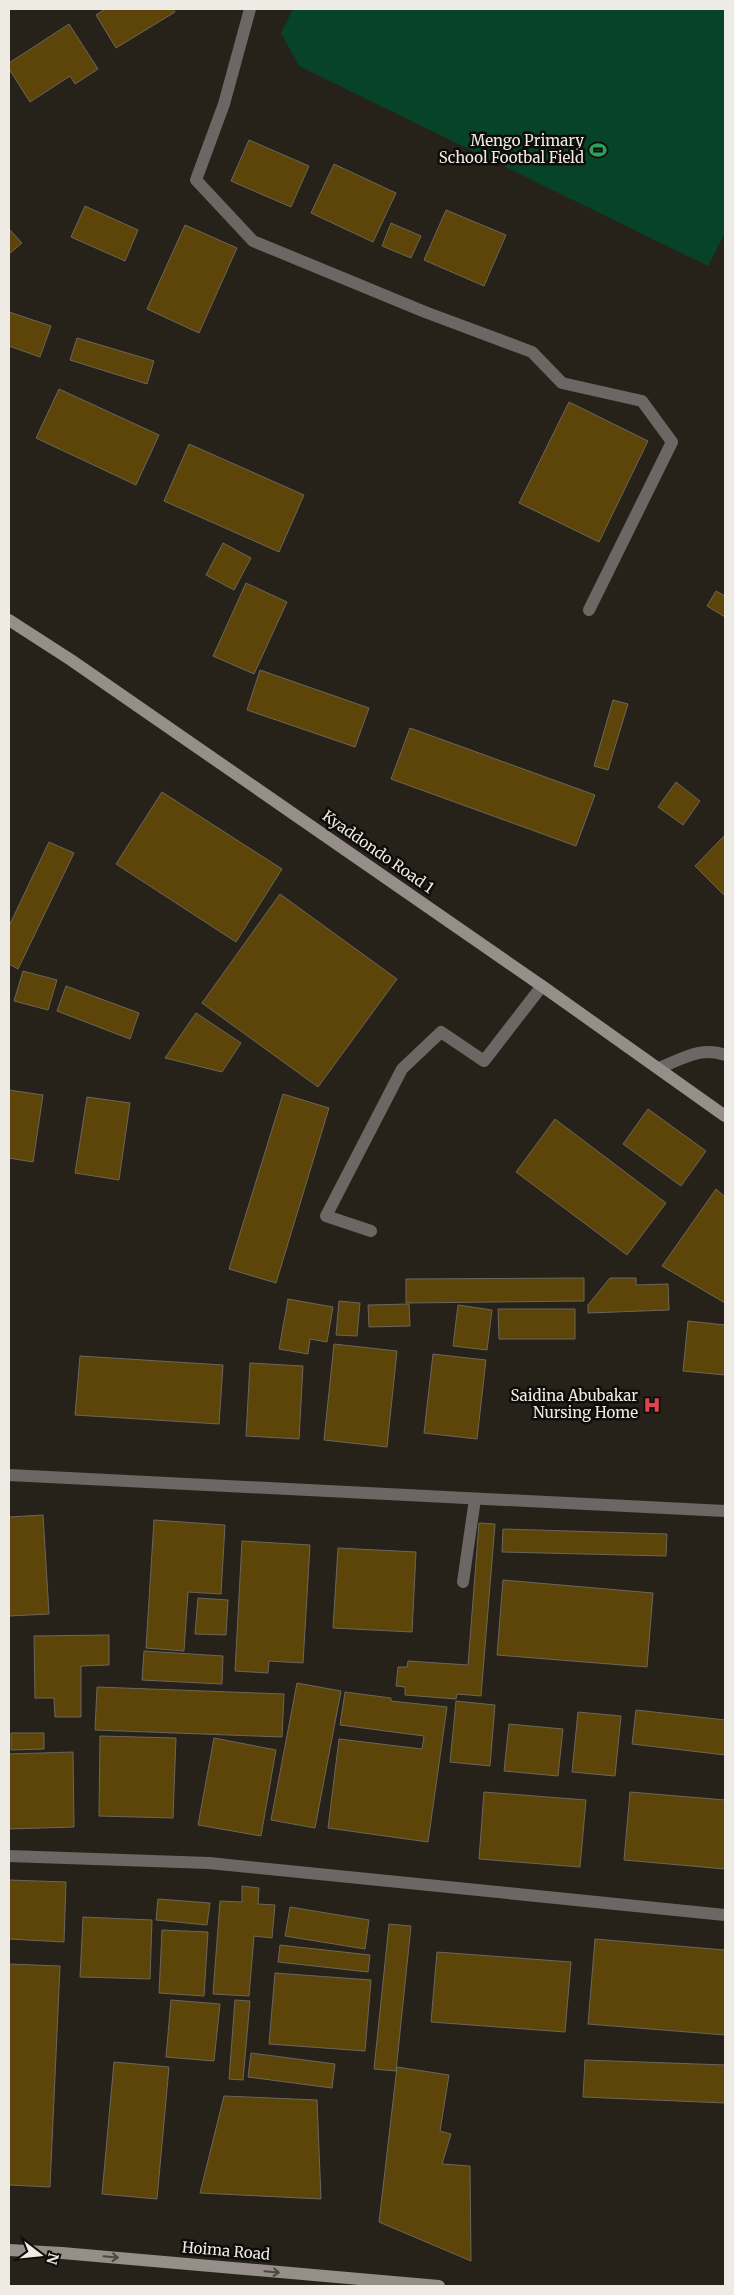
<svg xmlns="http://www.w3.org/2000/svg" width="734" height="2295" font-family="Merriweather,serif">
<rect width="100%" height="100%" fill="#272219"/>
<!-- green -->
<path fill="#074328" d="M 293,9 L 725,9 L 725,233 L 708,266 L 299,66 L 281,33 Z"/>
<!-- building -->
<path fill="#5d450a" stroke="#6b665b" d="M 105,9 L 173,9 L 175,12 L 116,48 L 96,15 Z
M 69,24 L 98,69 L 75,84 L 70,76 L 30,102 L 9,69 L 9,63 Z
M 249,140 L 309,166 L 291,207 L 231,181 Z
M 334,164 L 396,193 L 373,242 L 311,213 Z
M 85,206 L 138,230 L 125,261 L 71,237 Z
M 446,210 L 506,235 L 484,286 L 424,260 Z
M 391,223 L 421,236 L 411,258 L 382,246 Z
M 185,225 L 237,248 L 199,333 L 147,309 Z
M 10,230 L 22,243 L 9,254 L 9,231 Z
M 9,312 L 51,326 L 40,357 L 9,346 Z
M 77,338 L 154,361 L 147,384 L 70,360 Z
M 59,389 L 159,435 L 136,485 L 36,438 Z
M 569,402 L 648,441 L 599,542 L 519,503 Z
M 189,444 L 304,495 L 279,552 L 164,501 Z
M 223,543 L 251,558 L 234,590 L 206,575 Z
M 246,583 L 287,602 L 254,674 L 213,656 Z
M 716,591 L 725,596 L 725,617 L 707,606 Z
M 260,670 L 369,708 L 355,747 L 247,710 Z
M 613,700 L 628,704 L 608,770 L 594,766 Z
M 410,728 L 595,795 L 576,846 L 391,779 Z
M 676,782 L 700,801 L 683,825 L 658,807 Z
M 162,792 L 282,869 L 236,942 L 116,864 Z
M 725,835 L 725,896 L 695,866 Z
M 49,842 L 74,853 L 18,969 L 9,964 L 9,926 Z
M 280,894 L 397,979 L 318,1087 L 202,1003 Z
M 23,971 L 57,980 L 48,1010 L 14,1001 Z
M 66,986 L 139,1013 L 130,1039 L 57,1011 Z
M 196,1013 L 241,1043 L 222,1072 L 165,1058 Z
M 9,1090 L 43,1095 L 33,1162 L 9,1158 Z
M 283,1094 L 329,1108 L 276,1283 L 229,1269 Z
M 87,1097 L 130,1103 L 119,1180 L 75,1173 Z
M 648,1109 L 706,1151 L 681,1186 L 623,1144 Z
M 555,1119 L 666,1203 L 627,1255 L 516,1172 Z
M 716,1189 L 725,1197 L 725,1303 L 662,1266 Z
M 584,1278 L 584,1301 L 406,1303 L 406,1279 Z
M 610,1278 L 636,1278 L 636,1285 L 668,1284 L 669,1310 L 588,1313 L 588,1305 Z
M 288,1299 L 333,1307 L 327,1342 L 310,1339 L 308,1354 L 279,1349 Z
M 339,1301 L 360,1303 L 357,1336 L 336,1335 Z
M 409,1304 L 410,1326 L 369,1327 L 368,1305 Z
M 458,1305 L 492,1310 L 487,1350 L 453,1346 Z
M 498,1309 L 575,1309 L 575,1339 L 499,1339 Z
M 688,1321 L 725,1325 L 725,1375 L 683,1371 Z
M 334,1344 L 397,1351 L 387,1447 L 324,1440 Z
M 433,1354 L 486,1360 L 477,1439 L 424,1433 Z
M 80,1356 L 223,1365 L 219,1424 L 75,1415 Z
M 250,1363 L 303,1366 L 299,1439 L 246,1436 Z
M 43,1515 L 49,1614 L 9,1616 L 9,1517 Z
M 154,1520 L 225,1525 L 221,1594 L 188,1592 L 184,1651 L 146,1648 Z
M 479,1523 L 495,1524 L 481,1696 L 457,1694 L 456,1699 L 405,1695 L 405,1687 L 396,1686 L 398,1667 L 407,1667 L 408,1661 L 468,1665 Z
M 503,1529 L 667,1534 L 666,1556 L 502,1552 Z
M 242,1541 L 310,1545 L 303,1663 L 269,1661 L 268,1673 L 235,1671 Z
M 338,1548 L 416,1552 L 412,1632 L 333,1628 Z
M 503,1580 L 653,1593 L 647,1667 L 497,1655 Z
M 198,1598 L 228,1600 L 226,1635 L 195,1634 Z
M 109,1635 L 109,1665 L 81,1666 L 81,1717 L 55,1717 L 54,1698 L 35,1698 L 34,1636 Z
M 144,1651 L 223,1656 L 222,1684 L 142,1680 Z
M 297,1683 L 341,1691 L 315,1828 L 271,1820 Z
M 97,1687 L 284,1694 L 282,1737 L 95,1730 Z
M 345,1692 L 391,1698 L 391,1701 L 447,1707 L 428,1842 L 328,1828 L 339,1739 L 422,1749 L 424,1736 L 340,1725 Z
M 456,1701 L 495,1705 L 490,1766 L 450,1762 Z
M 636,1710 L 725,1720 L 725,1755 L 632,1744 Z
M 578,1712 L 621,1716 L 615,1776 L 572,1772 Z
M 509,1724 L 563,1729 L 558,1776 L 504,1771 Z
M 11,1733 L 44,1733 L 44,1749 L 11,1750 Z
M 100,1736 L 176,1738 L 173,1818 L 99,1816 Z
M 214,1738 L 276,1750 L 261,1836 L 198,1825 Z
M 73,1752 L 74,1827 L 9,1829 L 9,1754 Z
M 484,1792 L 586,1800 L 580,1867 L 479,1859 Z
M 630,1792 L 725,1800 L 725,1869 L 624,1860 Z
M 9,1880 L 66,1882 L 64,1942 L 9,1939 Z
M 242,1886 L 259,1888 L 258,1904 L 275,1905 L 272,1938 L 254,1936 L 249,1996 L 213,1994 L 220,1901 L 242,1902 Z
M 158,1899 L 210,1903 L 207,1925 L 156,1920 Z
M 290,1907 L 369,1920 L 365,1949 L 285,1936 Z
M 83,1917 L 152,1920 L 150,1979 L 80,1977 Z
M 389,1924 L 411,1926 L 396,2071 L 374,2069 Z
M 162,1930 L 208,1932 L 204,1996 L 159,1993 Z
M 595,1939 L 725,1950 L 725,2035 L 588,2024 Z
M 280,1945 L 370,1955 L 368,1972 L 278,1962 Z
M 437,1952 L 571,1962 L 565,2032 L 431,2022 Z
M 9,1964 L 60,1966 L 50,2187 L 9,2185 Z
M 275,1973 L 371,1980 L 365,2051 L 269,2044 Z
M 171,2000 L 220,2004 L 214,2061 L 166,2057 Z
M 235,2000 L 250,2001 L 243,2080 L 229,2079 Z
M 251,2053 L 335,2064 L 332,2088 L 248,2077 Z
M 585,2060 L 725,2065 L 725,2103 L 583,2097 Z
M 114,2062 L 169,2067 L 157,2199 L 102,2194 Z
M 397,2067 L 449,2075 L 440,2131 L 451,2134 L 442,2164 L 470,2166 L 471,2261 L 379,2222 Z
M 224,2096 L 317,2100 L 321,2199 L 200,2193 Z"/>
<g fill="none" stroke-linecap="round" stroke-linejoin="round">
<!-- lane -->
<path stroke="#6c6764" stroke-width="12" d="M 250,9 L 224,104 L 196,180 L 253,241 L 425,312 L 532,352 L 562,383 L 642,401 L 672,442 L 589,610
M 371,1231 L 326,1216 L 402,1069 L 441,1032 L 484,1061 L 542,986
M 463,1582 L 475,1499"/>
<!-- street -->
<path stroke="#6c6764" stroke-width="12" d="M 659,1068 C 682,1059 702,1046 725,1055
M 9,1475 L 725,1511
M 9,1856 L 209,1863 L 725,1915"/>
<!-- secondary -->
<path stroke="#968e89" stroke-width="12" d="M 9,620 L 71,660 L 542,986 L 725,1116
M 9,2250 L 62,2253 L 439,2286"/>
</g>
<!-- one-way arrows -->
<defs><path id="oneway-shaft" d="M-6 0H5M1.5-3L5.5 0L1.5 3" fill="none" stroke-width="1.6" stroke-linecap="round" stroke-linejoin="round" transform="scale(1.25)"/></defs>
<g stroke="#4b4642">
<use href="#oneway-shaft" transform="translate(111 2257) rotate(5)"/>
<use href="#oneway-shaft" transform="translate(272 2272) rotate(5)"/>
</g>
<!-- icons -->
<defs>
<g id="stadium-bare" transform="scale(1.35)"><path d="M0-5a6.5 5 0 1 0 0 10a6.5 5 0 1 0 0-10ZM-3.5-1.8h7v3.6h-7Z" fill="#2e9e5b" stroke="#0e0c08" stroke-width="2.5" paint-order="stroke"/></g>
<g id="hospital-bare" transform="scale(1.35)"><path d="M-5-5h3v3.5h4V-5h3V5h-3V1.5h-4V5h-3Z" fill="#e0444e" stroke="#0e0c08" stroke-width="2.5" paint-order="stroke"/></g>
</defs>
<g fill-rule="evenodd">
<use href="#stadium-bare" x="598" y="150"/>
<use href="#hospital-bare" x="652" y="1405"/>
</g>
<g text-anchor="middle" stroke-width="5" stroke-linejoin="round" paint-order="stroke">
<!-- poi labels -->
<g font-size="15" fill="#eeeae4" stroke="#0e0c08" text-anchor="end">
<text x="584" y="146">Mengo Primary<tspan x="584" dy="17">School Footbal Field</tspan></text>
<text x="638" y="1401">Saidina Abubakar<tspan x="638" dy="17">Nursing Home</tspan></text>
</g>
<!-- street labels -->
<g font-size="15" fill="#eeeae4" stroke="#0e0c08">
<text transform="translate(378 852) rotate(35)" y="5">Kyaddondo Road 1</text>
<text transform="translate(226 2251) rotate(5)" y="5">Hoima Road</text>
</g>
</g>
<!-- border -->
<rect width="734" height="2295" fill="none" stroke="#eeeae4" stroke-width="20"/>
<!-- north arrow -->
<g transform="translate(40 2255) rotate(106)" stroke="#0e0c08" stroke-width="4" paint-order="stroke">
<path d="M0-4L9 19L0 12L-9 19Z" fill="#eeeae4"/>
<text y="-8" font-size="14" font-weight="bold" text-anchor="middle" fill="#eeeae4">N</text>
</g>
</svg>
